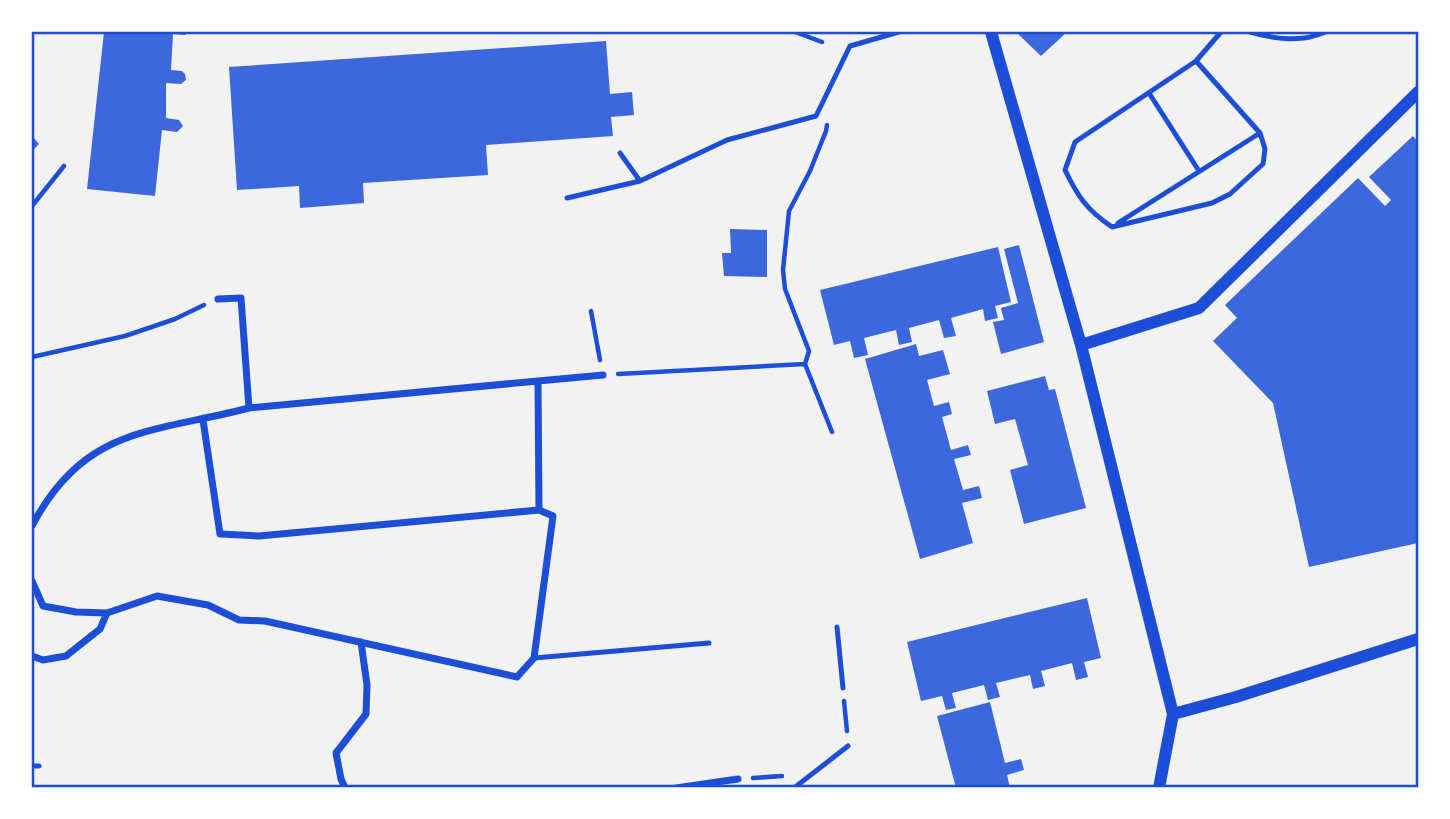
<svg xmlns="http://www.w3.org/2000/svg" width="1450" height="819" font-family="Arial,sans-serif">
<rect width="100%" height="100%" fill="#f2f2f2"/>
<!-- building -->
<path fill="#3d67dc" d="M 104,32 L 189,32 L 185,35 L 173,34 L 171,70 L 182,71 L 185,74 L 186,80 L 181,84 L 166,83 L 166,118 L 179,120 L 183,126 L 177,132 L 162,130 L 155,196 L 87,189 Z
M 1016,32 L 1067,32 L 1041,56 Z
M 606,41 L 610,94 L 632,92 L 634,115 L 611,117 L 613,136 L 486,145 L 488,175 L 363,183 L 364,203 L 300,208 L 299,186 L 237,190 L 229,67 Z
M 32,136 L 39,144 L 32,151 Z
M 1413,136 L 1418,142 L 1418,543 L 1309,567 L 1273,403 L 1213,341 L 1237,318 L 1225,305 L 1358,178 L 1385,206 L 1391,200 L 1369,177 Z
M 730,229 L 767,230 L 767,277 L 724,276 L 722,253 L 731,253 Z
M 1019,245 L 1044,342 L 1001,354 L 993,322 L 1004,320 L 1001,308 L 1018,303 L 1004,249 Z
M 998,247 L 1011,302 L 995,306 L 998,318 L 985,321 L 983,309 L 951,318 L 956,336 L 944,338 L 939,320 L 909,328 L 912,342 L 899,345 L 896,330 L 864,338 L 868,355 L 854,358 L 850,341 L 834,345 L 820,290 Z
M 916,344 L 919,356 L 943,350 L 950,374 L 927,380 L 934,406 L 949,402 L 952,414 L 942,417 L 951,450 L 968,445 L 971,455 L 954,459 L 963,490 L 979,486 L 982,498 L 962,503 L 973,543 L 920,559 L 865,359 Z
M 1045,376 L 1049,390 L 1055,389 L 1086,508 L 1024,524 L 1010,470 L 1028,465 L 1015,419 L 995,424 L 987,391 Z
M 1087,598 L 1101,658 L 1084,662 L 1088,677 L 1076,680 L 1072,663 L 1041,671 L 1045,686 L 1033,689 L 1030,675 L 996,683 L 1000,697 L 988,700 L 984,685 L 952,693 L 956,708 L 946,710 L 942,696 L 921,701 L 907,642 Z
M 990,702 L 1005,763 L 1021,759 L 1024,770 L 1007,775 L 1010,788 L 956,788 L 937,716 Z"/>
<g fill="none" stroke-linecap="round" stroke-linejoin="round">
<!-- path -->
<path stroke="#1d4ed8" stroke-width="4.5" d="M 795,32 L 822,42
M 827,125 L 826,131 L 810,171 L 789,211 L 783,270 L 785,289 L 809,351 L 805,364 L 832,432
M 32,206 L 64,166
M 591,311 L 600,360
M 32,357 L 125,336 L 175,319 L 204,305
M 618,374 L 805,364
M 844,701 L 847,731
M 753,778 L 782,776"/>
<!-- service -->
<path stroke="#1d4ed8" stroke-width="5" d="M 1250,32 C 1275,39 1301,43 1325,32
M 1196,61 L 1260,133 L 1265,149 L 1263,164 L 1230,194 L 1212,203 L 1112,227 C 1087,210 1078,197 1065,170 L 1075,142 L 1196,61 L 1221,32
M 1149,93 L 1199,171
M 620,153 L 640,181
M 567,198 L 640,181 L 727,140 L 816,116 L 850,46 L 899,32
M 1118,223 L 1260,133
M 837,627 L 843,688
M 534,658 L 709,643
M 32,766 L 39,766
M 794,788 L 848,746"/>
<!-- minor -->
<path stroke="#1d4ed8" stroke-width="7" d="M 218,299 L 241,298 L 249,408
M 538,381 L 603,375
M 203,420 L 220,534 L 259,536 L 539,510
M 32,526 C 84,426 153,433 249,408 L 538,381 L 539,510 L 553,516 L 534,658 L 517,677 L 265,621 L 239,620 L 208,605 L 157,596 L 107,613 L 76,612 L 43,606 L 32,581
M 32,656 L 43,660 L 66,656 L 100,629 L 107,613
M 345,788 L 341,779 L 336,753 L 366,714 L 367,685 L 361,642
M 676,788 L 738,779"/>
<!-- tertiary -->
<path stroke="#1d4ed8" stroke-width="12" d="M 991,32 L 1081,345 L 1173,714 L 1159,788
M 1081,345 L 1199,308 L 1418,92
M 1173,714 L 1236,697 L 1418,639"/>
</g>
<!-- border -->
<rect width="1450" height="819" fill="none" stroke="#ffffff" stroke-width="66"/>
<rect x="33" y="33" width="1384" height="753" fill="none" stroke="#1d4ed8" stroke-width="2.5"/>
</svg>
